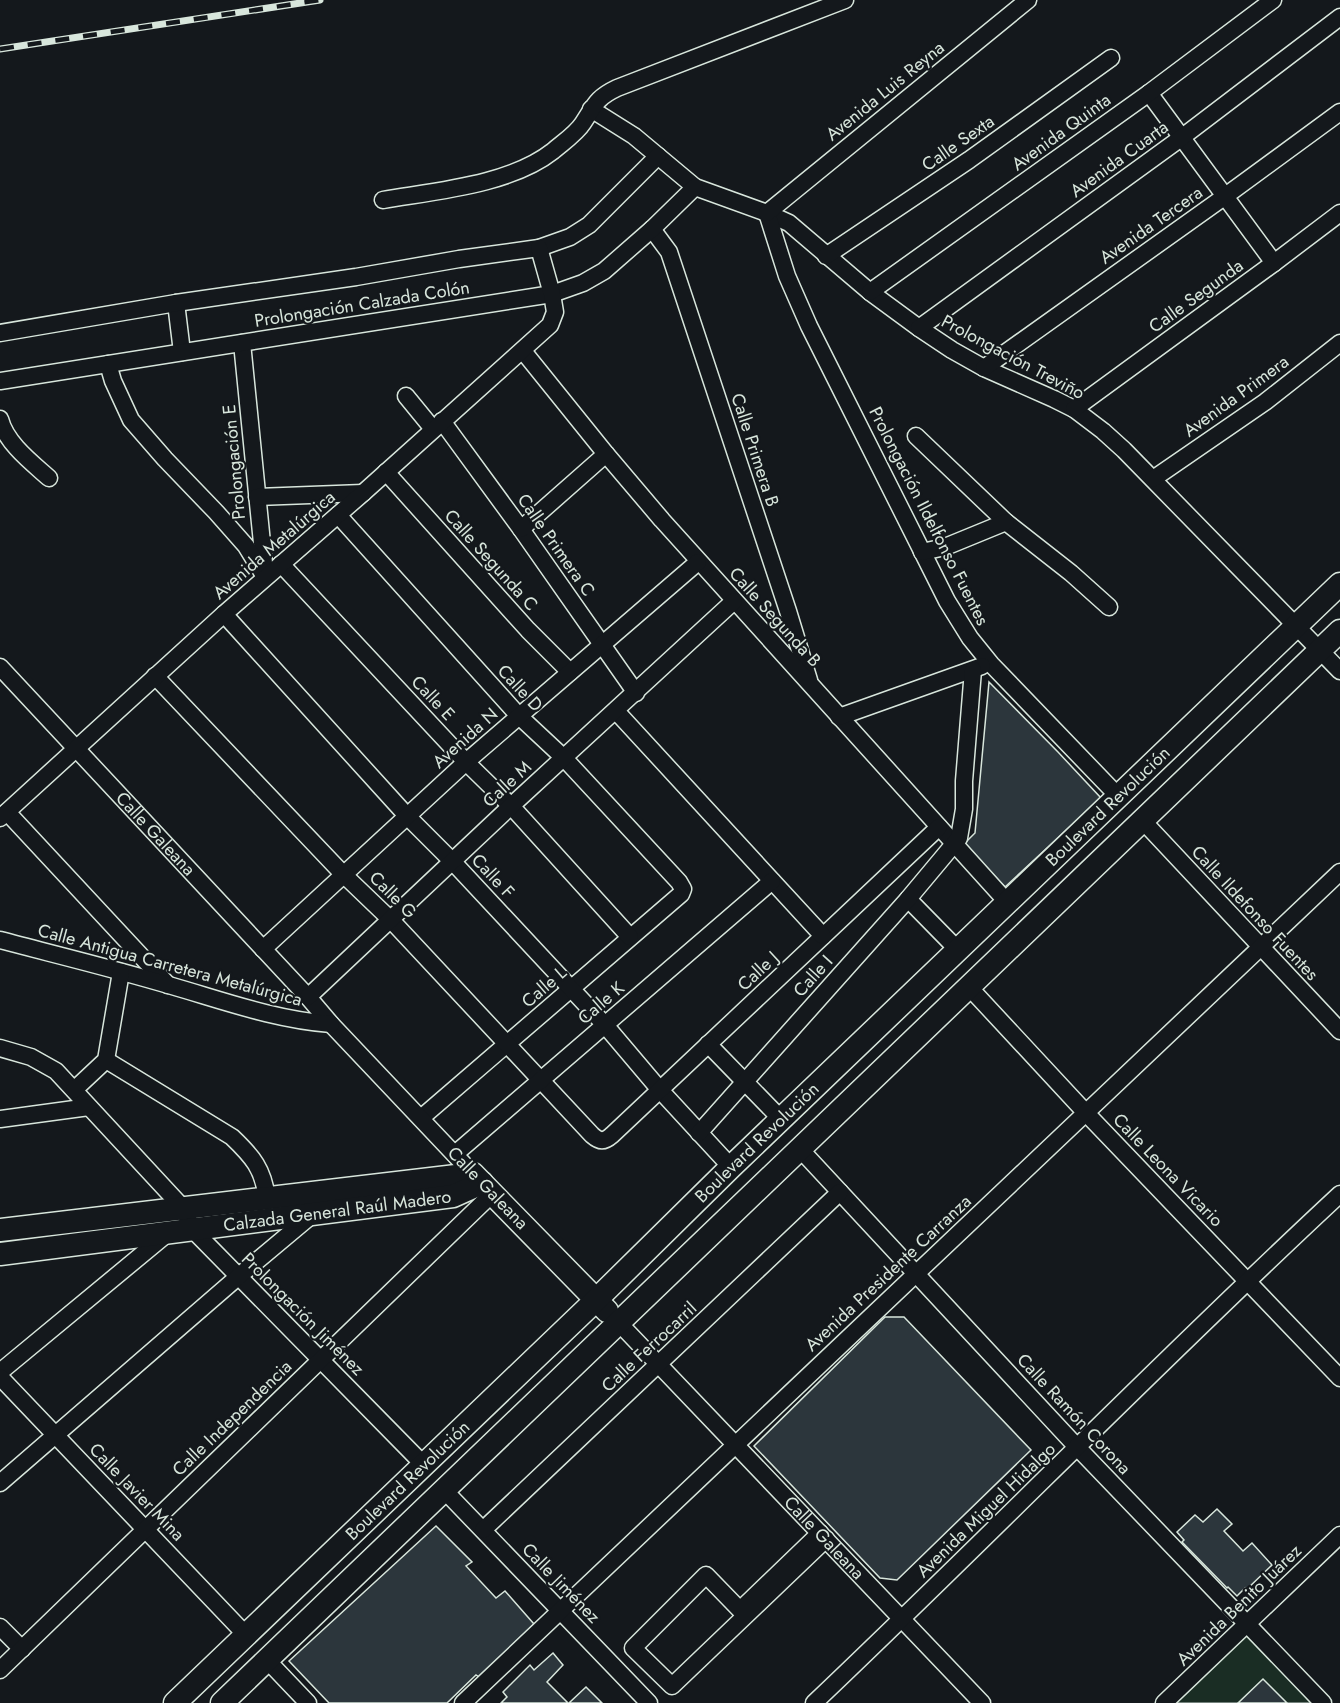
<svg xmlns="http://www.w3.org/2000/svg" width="1340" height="1703" font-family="Jost,sans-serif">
<rect width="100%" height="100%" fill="#14181c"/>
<!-- green -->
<path fill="#1a2d24" stroke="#939e99" stroke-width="1.5" d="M 1248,1628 L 1320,1703 L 1169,1703 Z"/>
<!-- building -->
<path fill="#2c363c" stroke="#d8e6dc" stroke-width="1.5" d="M 989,682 L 1058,752 L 1101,798 L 1005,887 L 964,844 L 975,833 Z
M 885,1317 L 904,1317 L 1031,1450 L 897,1580 L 880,1578 L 754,1446 Z
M 1217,1509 L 1232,1524 L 1224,1531 L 1243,1551 L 1252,1543 L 1272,1565 L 1246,1590 L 1245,1588 L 1237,1596 L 1228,1587 L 1227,1588 L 1182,1542 L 1184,1540 L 1177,1532 L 1195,1515 L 1203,1522 Z
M 436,1526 L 472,1562 L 466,1566 L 496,1598 L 505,1591 L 534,1624 L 479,1677 L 476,1675 L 447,1703 L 329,1703 L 289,1661 Z
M 553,1653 L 563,1665 L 547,1682 L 568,1703 L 501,1703 L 507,1697 L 503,1692 L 530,1665 L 534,1670 Z
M 1263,1679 L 1287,1703 L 1238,1703 Z
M 586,1687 L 602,1703 L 569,1703 Z"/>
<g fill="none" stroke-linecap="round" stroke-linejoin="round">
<!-- minor casing -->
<g stroke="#d8e6dc" stroke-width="19">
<g id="minor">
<path d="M 1149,93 L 1274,263"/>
<path d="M 591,109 L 634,136 L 695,187 L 767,213 L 789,223 L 870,292 L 919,328 L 952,350 L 984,368 L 1054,399 L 1074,409 L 1103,431 L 1124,450 L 1340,671"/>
<path d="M 383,200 C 435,191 510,185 553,151 C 562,143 576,134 583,123 C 595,105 596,98 617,88 L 845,0"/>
<path d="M 767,213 L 787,276 L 809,326 L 947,601 L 970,638 L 991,664 L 1118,796"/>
<path d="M 767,213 L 1028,0"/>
<path d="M 652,229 L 669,252 L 788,611 L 809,680"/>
<path d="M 826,256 L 969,160 L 1111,58"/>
<path d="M 870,292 L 1149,93 L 1273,0"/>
<path d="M 176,303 L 182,352"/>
<path d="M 919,328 L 1181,138 L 1340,17"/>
<path d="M 0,333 L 176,303 L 356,277 L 459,259 L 539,248 L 570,237 L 589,225 L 658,156"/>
<path d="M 242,343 L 265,573"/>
<path d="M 523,351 L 606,454 L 662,520 L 1007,902"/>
<path d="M 108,364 L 113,381 L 131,420 L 165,459 L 216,512 L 246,546 L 265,577"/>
<path d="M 984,368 L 1224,197 L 1340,112"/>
<path d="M 0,381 L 552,294 L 583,283 L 604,271 L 652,229 L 695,187"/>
<path d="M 406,396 L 433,429"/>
<path d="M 1074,409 L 1274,263 L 1340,213"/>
<path d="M 0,419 C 6,443 31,462 49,478"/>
<path d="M 442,421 L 521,529 L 636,693"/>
<path d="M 916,436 L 1006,522 L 1071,573 L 1109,607"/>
<path d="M 386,472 L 528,630 L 570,672"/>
<path d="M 1153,479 L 1265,402 L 1340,343"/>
<path d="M 257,497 L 363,493"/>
<path d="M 338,515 L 519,716 L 564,758 L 679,882 L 683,889 L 681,894 L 421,1118"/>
<path d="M 521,529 L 606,454"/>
<path d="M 922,552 L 945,547 L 1006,522"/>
<path d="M 281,564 L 466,762 L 511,806 L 630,937"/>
<path d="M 224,614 L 408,817 L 453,862 L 605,1025 L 660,1090 L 731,1167"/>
<path id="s1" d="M 0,667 L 308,997 L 331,1024 L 473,1174"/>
<path d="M 155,676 L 343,874 L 391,920 L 592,1135 C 600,1142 604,1142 612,1135 L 939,827"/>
<path d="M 616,711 L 823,936"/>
<path d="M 839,717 L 982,666"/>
<path d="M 7,812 L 168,985"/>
<path d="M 0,818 L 224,614 L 363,493 L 550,325 L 555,312 L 552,294 L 539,248"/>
<path d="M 1143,821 L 1340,1031"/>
<path d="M 908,899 L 958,950"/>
<path d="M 0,940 C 57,955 115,969 172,986 C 224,1001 276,1020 331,1024"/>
<path d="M 263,949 L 466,762 L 698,562"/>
<path d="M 969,987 L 1086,1113 L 1340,1378"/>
<path d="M 308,997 L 511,806 L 734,601"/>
<path d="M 708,1044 L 781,1119"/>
<path d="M 0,1048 L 31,1057 L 56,1071 L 183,1208 L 192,1229 L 424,1465"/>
<path d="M 106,1060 L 232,1137 C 253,1157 263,1169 267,1198"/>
<path d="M 74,1090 L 106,1060 L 121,972"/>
<path d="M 0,1119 L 89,1107"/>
<path d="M 699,1133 L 908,899 L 959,838 L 964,809 L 964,781 L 973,670"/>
<path d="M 800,1149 L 1077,1447 L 1323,1703"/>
<path d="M 455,1154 L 772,881"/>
<path id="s2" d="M 619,1323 L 982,1703"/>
<path d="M 0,1372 L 168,1233"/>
<path d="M 0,1377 L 246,1635"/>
<path d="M 0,1483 L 239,1276 L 313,1214"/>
<path d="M 444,1490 L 649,1703"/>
<path d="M 483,1530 L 840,1192"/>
<path d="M 820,1533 L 740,1610 L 706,1575 L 633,1648 L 672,1686 L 826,1539"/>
<path d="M 0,1627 L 22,1649"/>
<path d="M 267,1660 L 308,1703"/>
<path d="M 0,1670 L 492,1194"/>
<path d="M 463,1703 L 1340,872"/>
<path d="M 814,1703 C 991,1535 1161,1360 1340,1194"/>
<path d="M 1164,1703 L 1340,1535"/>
</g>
</g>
<!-- major casing -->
<g stroke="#d8e6dc" stroke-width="25">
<g id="major">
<path d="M 0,1230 L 473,1174 L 607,1311"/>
<path id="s3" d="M 0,1254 L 453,1196 L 482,1183"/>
<path id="s4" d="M 175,1703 L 596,1300 L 731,1167 L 1340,584"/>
<path d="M 222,1703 L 1340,631"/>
</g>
</g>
<!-- minor -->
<use href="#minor" stroke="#14181c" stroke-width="16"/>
<!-- major -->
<use href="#major" stroke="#14181c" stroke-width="22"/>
<!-- rail casing -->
<g stroke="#d8e6dc" stroke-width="7">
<path id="rail" d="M 0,49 L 320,0"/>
</g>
<!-- rail -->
<use href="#rail" stroke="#14181c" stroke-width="4.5" stroke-dasharray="14" stroke-linecap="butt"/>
</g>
<g text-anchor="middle" stroke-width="4.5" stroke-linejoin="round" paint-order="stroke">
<!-- street labels -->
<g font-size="18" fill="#d8e6dc" stroke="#14181c">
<text transform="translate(885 91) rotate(-39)" y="6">Avenida Luis Reyna</text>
<text transform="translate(1061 132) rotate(-36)" y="6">Avenida Quinta</text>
<text transform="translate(958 143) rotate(-35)" y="6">Calle Sexta</text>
<text transform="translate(1119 159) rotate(-36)" y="6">Avenida Cuarta</text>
<text transform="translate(1151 225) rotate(-35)" y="6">Avenida Tercera</text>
<text transform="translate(1196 296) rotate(-36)" y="6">Calle Segunda</text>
<text transform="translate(362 304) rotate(-9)" y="6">Prolongación Calzada Colón</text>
<text transform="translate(1013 357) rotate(28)" y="6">Prolongación Treviño</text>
<text transform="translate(1236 396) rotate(-36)" y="6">Avenida Primera</text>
<text transform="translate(755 450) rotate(72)" y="6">Calle Primera B</text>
<text transform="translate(234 462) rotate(-95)" y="6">Prolongación E</text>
<text transform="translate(929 516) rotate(63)" y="6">Prolongación Ildelfonso Fuentes</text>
<text transform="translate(274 545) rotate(-41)" y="6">Avenida Metalúrgica</text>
<text transform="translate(556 545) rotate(55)" y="6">Calle Primera C</text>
<text transform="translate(491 560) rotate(48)" y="6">Calle Segunda C</text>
<text transform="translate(775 617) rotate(48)" y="6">Calle Segunda B</text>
<text transform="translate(520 688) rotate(47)" y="6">Calle D</text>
<text transform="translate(433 698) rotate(47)" y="6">Calle E</text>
<text transform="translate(465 738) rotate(-42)" y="6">Avenida N</text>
<text transform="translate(507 784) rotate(-43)" y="6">Calle M</text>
<text dy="6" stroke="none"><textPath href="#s4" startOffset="1294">Boulevard Revolución</textPath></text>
<text dy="6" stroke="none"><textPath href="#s1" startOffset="228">Calle Galeana</textPath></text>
<text transform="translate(493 876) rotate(47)" y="6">Calle F</text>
<text transform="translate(393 895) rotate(45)" y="6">Calle G</text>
<text transform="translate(1255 913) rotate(47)" y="6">Calle Ildefonso Fuentes</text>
<text transform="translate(170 965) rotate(15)" y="6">Calle Antigua Carretera Metalúrgica</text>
<text transform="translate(758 971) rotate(-43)" y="6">Calle J</text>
<text transform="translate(813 976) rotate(-48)" y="6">Calle I</text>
<text transform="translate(544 987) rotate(-41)" y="6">Calle L</text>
<text transform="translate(601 1003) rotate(-41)" y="6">Calle K</text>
<text dy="6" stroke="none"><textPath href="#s4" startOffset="808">Boulevard Revolución</textPath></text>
<text transform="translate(1168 1170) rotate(46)" y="6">Calle Leona Vicario</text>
<text transform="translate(488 1188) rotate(46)" y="6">Calle Galeana</text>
<text dy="6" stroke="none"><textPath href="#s3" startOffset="340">Calzada General Raúl Madero</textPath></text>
<text transform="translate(888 1273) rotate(-43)" y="6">Avenida Presidente Carranza</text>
<text transform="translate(303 1314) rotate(45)" y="6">Prolongación Jiménez</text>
<text transform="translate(649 1347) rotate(-43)" y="6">Calle Ferrocarril</text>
<text transform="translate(1074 1414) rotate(47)" y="6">Calle Ramón Corona</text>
<text transform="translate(232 1418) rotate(-44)" y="6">Calle Independencia</text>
<text dy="6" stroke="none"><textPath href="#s4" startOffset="322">Boulevard Revolución</textPath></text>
<text transform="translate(137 1492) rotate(46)" y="6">Calle Javier Mina</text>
<text transform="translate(986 1510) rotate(-44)" y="6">Avenida Miguel Hidalgo</text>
<text dy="6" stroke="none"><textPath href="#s2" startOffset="297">Calle Galeana</textPath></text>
<text transform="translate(561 1583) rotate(46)" y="6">Calle Jiménez</text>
<text transform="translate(1239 1605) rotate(-44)" y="6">Avenida Benito Juárez</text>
</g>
</g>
</svg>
